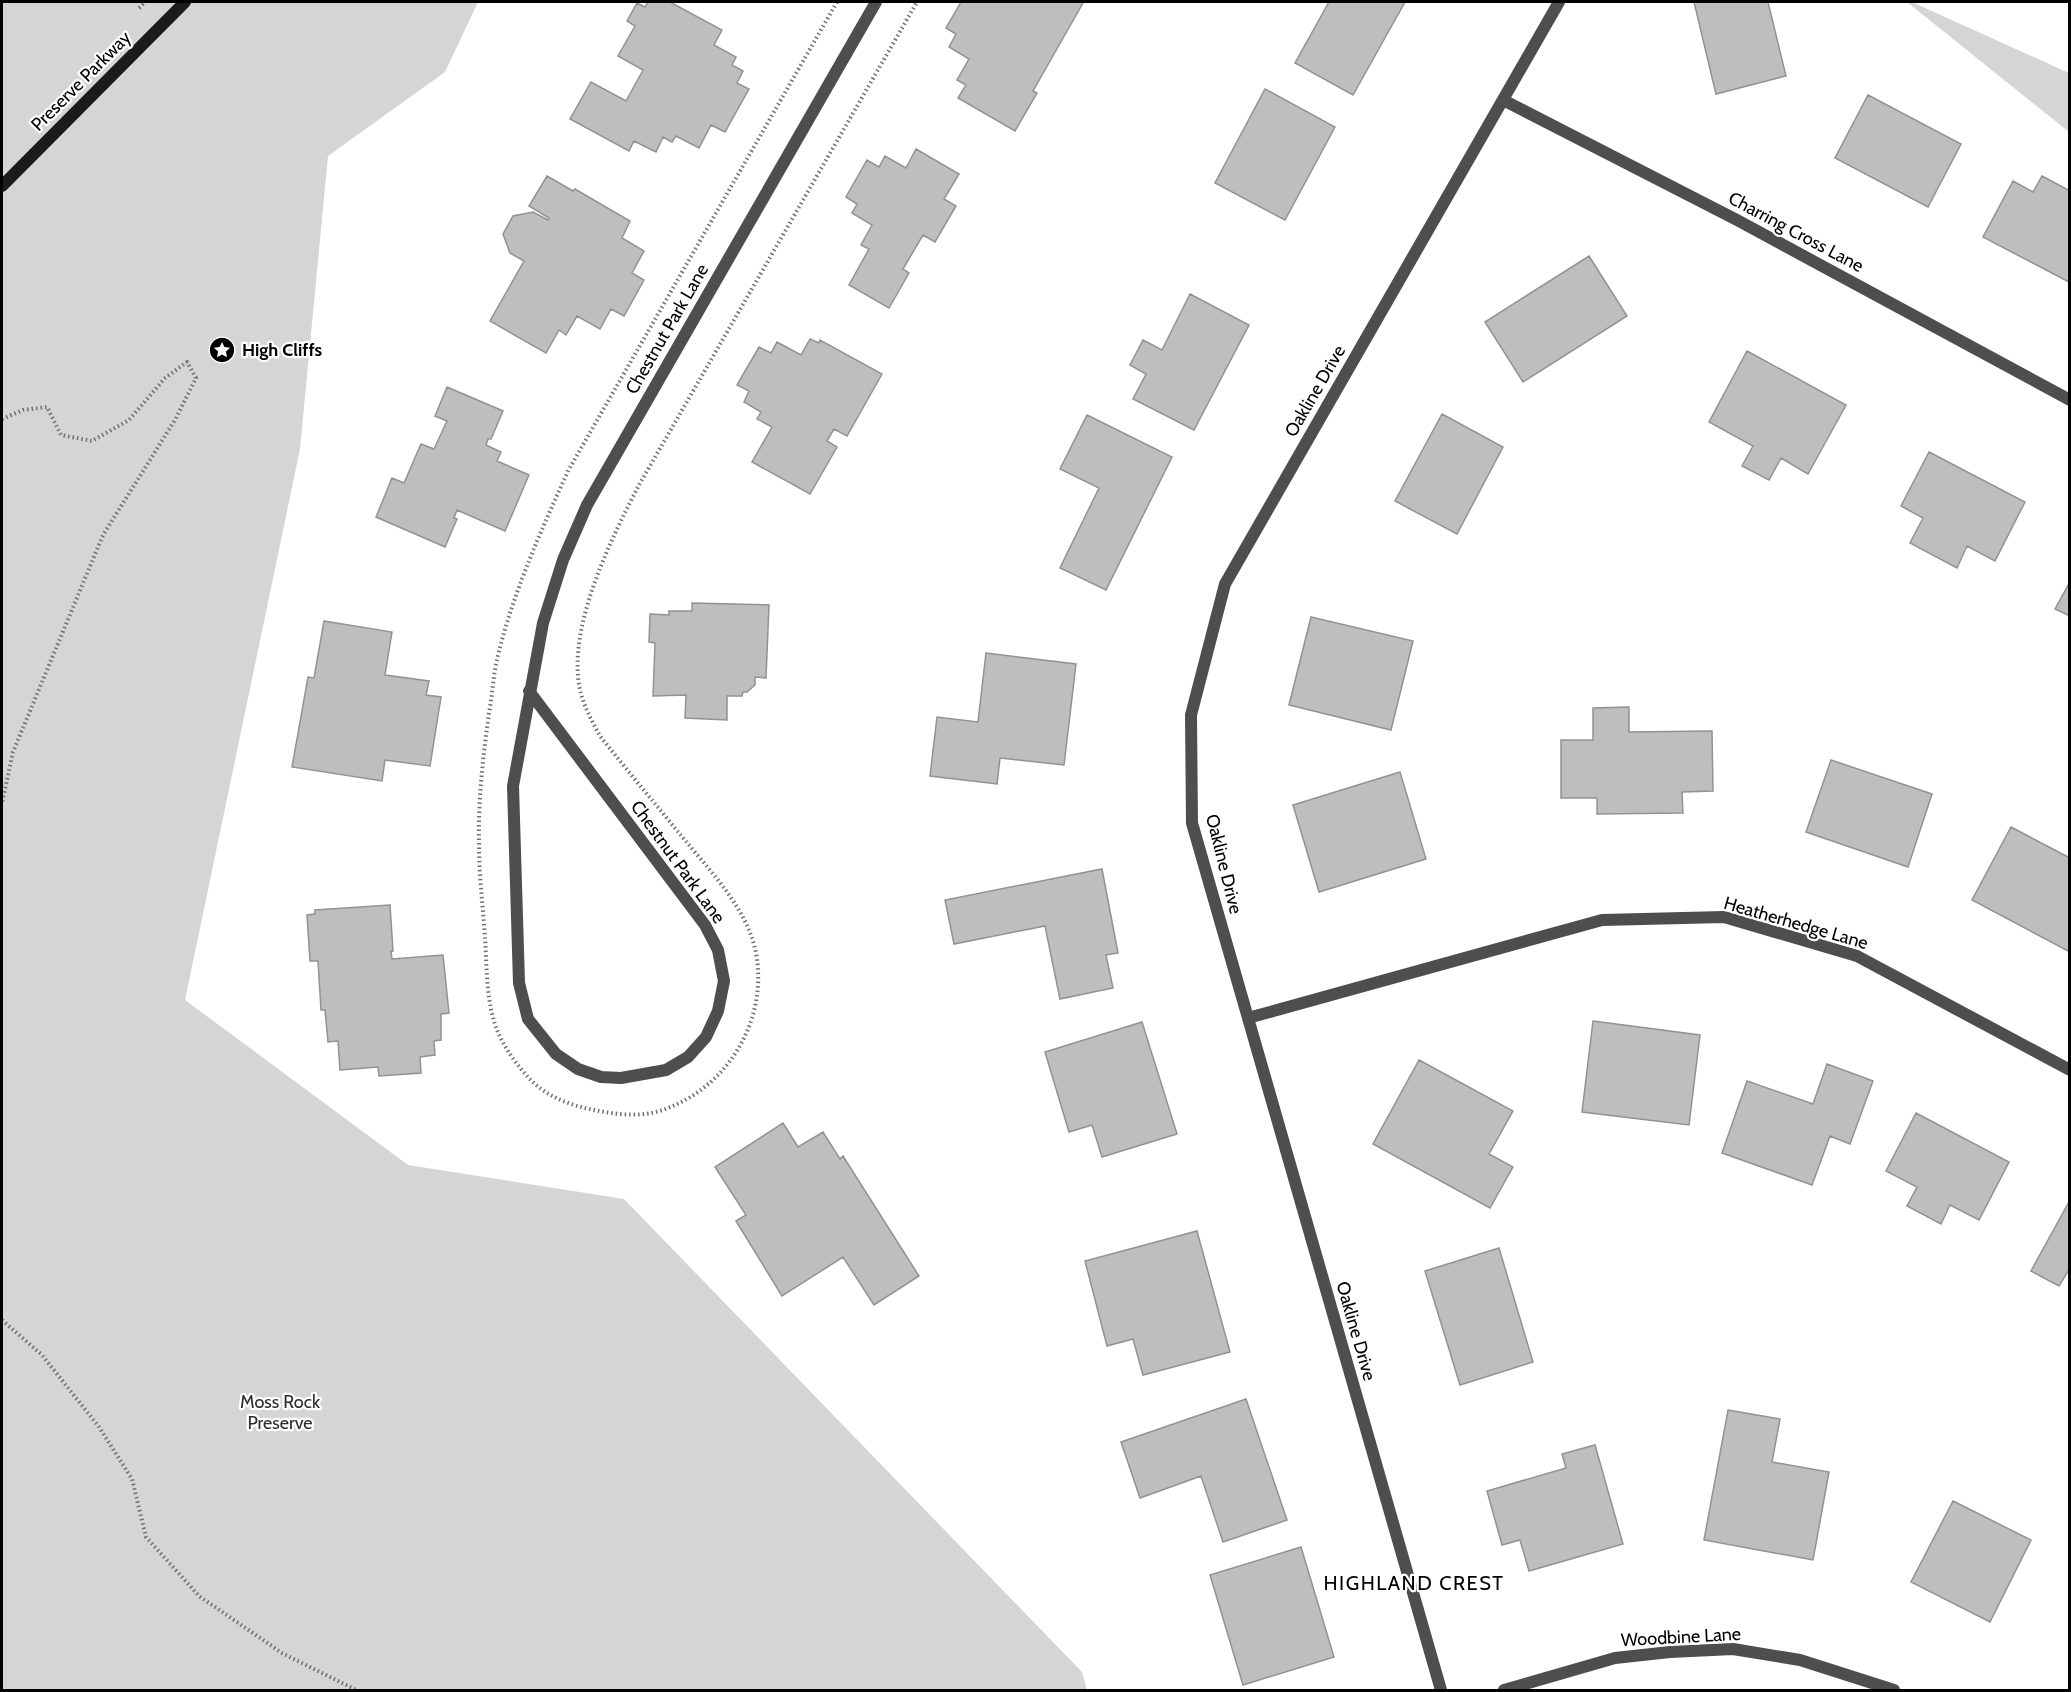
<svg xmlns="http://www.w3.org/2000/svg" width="2071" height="1692" font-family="Cabin,sans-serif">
<rect width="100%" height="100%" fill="#fff"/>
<!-- green -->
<path fill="#d5d5d5" d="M 2,2 L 478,2 L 445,72 L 328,156 L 300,449 L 185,1000 L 408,1165 L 624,1199 L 1082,1672 L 1087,1690 L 2,1690 Z
M 1907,2 L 1912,2 L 2069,73 L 2069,132 Z"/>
<!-- building -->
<path fill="#bebebe" stroke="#929292" stroke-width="1.5" d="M 648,2 L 670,2 L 722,30 L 714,45 L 736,57 L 732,65 L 743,71 L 737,83 L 749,89 L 725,132 L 711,125 L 699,148 L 676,136 L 672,142 L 663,137 L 656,152 L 634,141 L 629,151 L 570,119 L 591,82 L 626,101 L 643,70 L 618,56 L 635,26 L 627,21 L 637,3 L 645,7 Z
M 961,2 L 1080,2 L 1083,3 L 1033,91 L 1037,93 L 1015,131 L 958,98 L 966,85 L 957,80 L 969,59 L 949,47 L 956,34 L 946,28 Z
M 1329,2 L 1405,2 L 1353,95 L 1295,63 Z
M 1694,2 L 1768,2 L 1786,76 L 1716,94 Z
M 1265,89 L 1335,127 L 1285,220 L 1215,183 Z
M 1868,95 L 1961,144 L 1928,207 L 1835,158 Z
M 916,149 L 959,174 L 944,199 L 956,206 L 935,242 L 923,235 L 903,269 L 909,273 L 889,308 L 849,285 L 869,249 L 861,245 L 872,225 L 852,213 L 857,204 L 846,197 L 867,160 L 879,167 L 885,156 L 906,168 Z
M 547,176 L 573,191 L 575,189 L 630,221 L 622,238 L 644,251 L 632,273 L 644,280 L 624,316 L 611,309 L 600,329 L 577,316 L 566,335 L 559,330 L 546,353 L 490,321 L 524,261 L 510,253 L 503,234 L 513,216 L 533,212 L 548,220 L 549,218 L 529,206 Z
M 2042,176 L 2070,191 L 2069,282 L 1983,237 L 2013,181 L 2033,192 Z
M 1589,256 L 1627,316 L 1523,382 L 1485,322 Z
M 1190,294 L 1249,325 L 1194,430 L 1133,399 L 1146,374 L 1130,365 L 1143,340 L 1162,350 Z
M 810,339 L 819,343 L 820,340 L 882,374 L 847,436 L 834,429 L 827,441 L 837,447 L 810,494 L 752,462 L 772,427 L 757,419 L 761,412 L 744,402 L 749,391 L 737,385 L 759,347 L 771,353 L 777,342 L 801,355 Z
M 1747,351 L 1846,405 L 1808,474 L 1781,458 L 1769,480 L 1742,466 L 1753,446 L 1709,422 Z
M 447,387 L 503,411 L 491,439 L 488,439 L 486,445 L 501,452 L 497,461 L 529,475 L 505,531 L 457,510 L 454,518 L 457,519 L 445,547 L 376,517 L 392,478 L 404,483 L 421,444 L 434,449 L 447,421 L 435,416 Z
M 1442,414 L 1503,447 L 1457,534 L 1395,501 Z
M 1087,415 L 1172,457 L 1106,590 L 1060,568 L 1099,488 L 1060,469 Z
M 1929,452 L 2025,502 L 1995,561 L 1967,546 L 1957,568 L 1910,543 L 1923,518 L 1901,506 Z
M 2070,582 L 2070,616 L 2055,609 Z
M 692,603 L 769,605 L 766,678 L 755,677 L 755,685 L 747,692 L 743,692 L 742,696 L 727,696 L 727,720 L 685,718 L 686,695 L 653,696 L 655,643 L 649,642 L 650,614 L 669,615 L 669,611 L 692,611 Z
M 1311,617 L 1413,641 L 1391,730 L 1289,705 Z
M 324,621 L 392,632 L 385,675 L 429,681 L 426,695 L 441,697 L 430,766 L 385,760 L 382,781 L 292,767 L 308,677 L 314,678 Z
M 986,653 L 1076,664 L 1064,765 L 1000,758 L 997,784 L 930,776 L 937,717 L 978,722 Z
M 1629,707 L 1629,732 L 1712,731 L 1713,791 L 1682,792 L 1683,813 L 1597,814 L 1597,798 L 1561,798 L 1561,740 L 1593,740 L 1593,708 Z
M 1831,760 L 1932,794 L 1908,867 L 1806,832 Z
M 1400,772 L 1426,859 L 1319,892 L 1293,805 Z
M 2011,827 L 2070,858 L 2070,952 L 1972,900 Z
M 1102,869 L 1118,953 L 1106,955 L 1113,988 L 1060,999 L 1045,926 L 954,944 L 945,900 Z
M 390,905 L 393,951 L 391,951 L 392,959 L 443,955 L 449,1013 L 441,1014 L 441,1040 L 434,1041 L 435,1055 L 420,1057 L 421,1073 L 379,1076 L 378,1067 L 340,1070 L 338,1041 L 328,1042 L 325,1010 L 321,1010 L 318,961 L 310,961 L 307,915 L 315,914 L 315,910 Z
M 1593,1021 L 1700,1035 L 1689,1125 L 1582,1112 Z
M 1142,1022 L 1177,1134 L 1102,1157 L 1092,1125 L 1069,1132 L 1045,1052 Z
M 1419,1060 L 1513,1111 L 1489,1154 L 1513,1167 L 1490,1208 L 1373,1144 Z
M 1827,1064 L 1873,1081 L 1850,1144 L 1830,1136 L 1812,1185 L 1722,1153 L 1747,1081 L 1813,1104 Z
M 1916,1113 L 2009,1162 L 1979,1220 L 1950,1205 L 1941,1224 L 1907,1206 L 1917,1187 L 1886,1171 Z
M 783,1123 L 798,1147 L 823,1132 L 840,1159 L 843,1156 L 919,1276 L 874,1305 L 843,1257 L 782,1296 L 736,1221 L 746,1215 L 715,1167 Z
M 2070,1200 L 2070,1268 L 2059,1286 L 2031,1271 Z
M 1197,1231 L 1230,1352 L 1143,1375 L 1133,1339 L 1107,1346 L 1085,1261 Z
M 1499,1248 L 1533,1362 L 1460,1385 L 1425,1271 Z
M 1246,1399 L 1287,1520 L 1223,1542 L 1201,1476 L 1140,1498 L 1121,1442 Z
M 1728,1410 L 1780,1419 L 1772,1462 L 1829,1472 L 1813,1560 L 1704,1540 Z
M 1595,1445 L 1623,1544 L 1529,1571 L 1520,1540 L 1502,1545 L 1487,1491 L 1566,1468 L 1562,1454 Z
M 1953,1501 L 2031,1540 L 1990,1622 L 1911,1582 Z
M 1301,1547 L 1334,1657 L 1243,1685 L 1210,1575 Z"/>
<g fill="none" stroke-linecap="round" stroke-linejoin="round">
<!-- path -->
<path stroke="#707070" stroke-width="4" stroke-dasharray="1.5 3" stroke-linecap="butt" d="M 837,2 L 568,471 C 540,533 511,597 496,664 C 493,680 492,697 489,713 C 483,757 478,800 479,844 C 479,875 483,907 485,938 C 487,969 486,1001 497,1030 C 504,1047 516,1064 528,1077 C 545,1096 569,1105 594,1110 C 614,1114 635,1117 656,1112 C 724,1093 769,1023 756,953 C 747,907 708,869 679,833 C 653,801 626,769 600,736 C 590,718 579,697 578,676 C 573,616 612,537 639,485 L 917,2
M 139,8 L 145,2
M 2,419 L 23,410 L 47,407 L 61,435 L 92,441 L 129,420 L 165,378 L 187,362 L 196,378 L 175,420 L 103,535 L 13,752 L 2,803
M 2,1320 L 42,1355 L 99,1427 L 132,1479 L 146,1537 L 199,1596 L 282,1653 L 356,1690"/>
<!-- street -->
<path stroke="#4e4e4e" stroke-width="12" d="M 1503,100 L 1737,220 L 2070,400
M 529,691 L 705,925 L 718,950 L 724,981 L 718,1011 L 706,1037 L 688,1057 L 666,1070 L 621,1078 L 601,1077 L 578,1069 L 556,1054 L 528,1019 L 519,983 L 513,786 L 543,623 L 563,560 L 587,505 L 876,2
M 1248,1018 L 1602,920 L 1724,917 L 1857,956 L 2070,1070
M 1441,1690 L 1192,823 L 1191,715 L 1225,584 L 1559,2
M 1504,1690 L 1615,1658 L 1670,1652 L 1733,1649 L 1800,1660 L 1894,1690"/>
<!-- secondary -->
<path stroke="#1b1b1b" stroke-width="12" d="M 2,186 L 185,2"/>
</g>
<!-- icons -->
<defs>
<g id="sight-disc" transform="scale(1.35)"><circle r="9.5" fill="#000" stroke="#fff"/><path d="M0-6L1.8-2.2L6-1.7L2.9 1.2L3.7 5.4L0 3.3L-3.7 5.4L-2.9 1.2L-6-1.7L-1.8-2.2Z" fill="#fff"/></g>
</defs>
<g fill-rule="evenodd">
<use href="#sight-disc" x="222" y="350"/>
</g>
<g text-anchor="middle" stroke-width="4.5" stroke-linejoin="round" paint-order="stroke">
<!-- street labels -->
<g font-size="18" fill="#000" stroke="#fff">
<text transform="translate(81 81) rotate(-45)" y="6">Preserve Parkway</text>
<text transform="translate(1796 232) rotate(28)" y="6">Charring Cross Lane</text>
<text transform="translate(667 329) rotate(-60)" y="6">Chestnut Park Lane</text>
<text transform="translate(1315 391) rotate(-60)" y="6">Oakline Drive</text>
<text transform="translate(678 862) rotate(54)" y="6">Chestnut Park Lane</text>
<text transform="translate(1224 864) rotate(76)" y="6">Oakline Drive</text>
<text transform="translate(1796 923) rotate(16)" y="6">Heatherhedge Lane</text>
<text transform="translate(1356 1331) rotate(74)" y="6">Oakline Drive</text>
<text transform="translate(1681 1637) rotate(-3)" y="6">Woodbine Lane</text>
</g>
<!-- poi labels -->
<g font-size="18" font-weight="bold" fill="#000" stroke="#fff" text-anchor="start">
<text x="242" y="356">High Cliffs</text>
</g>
<!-- park labels -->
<g font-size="18" fill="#2c2c2c" stroke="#fff">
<text x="280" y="1408">Moss Rock<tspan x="280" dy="21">Preserve</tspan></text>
</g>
<!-- neighbourhood labels -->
<g font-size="20" letter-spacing="1.5" fill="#000" stroke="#fff">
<text x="1414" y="1590">HIGHLAND CREST</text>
</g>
</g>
<!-- border -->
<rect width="2071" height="1692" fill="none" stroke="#000000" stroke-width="6"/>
</svg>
